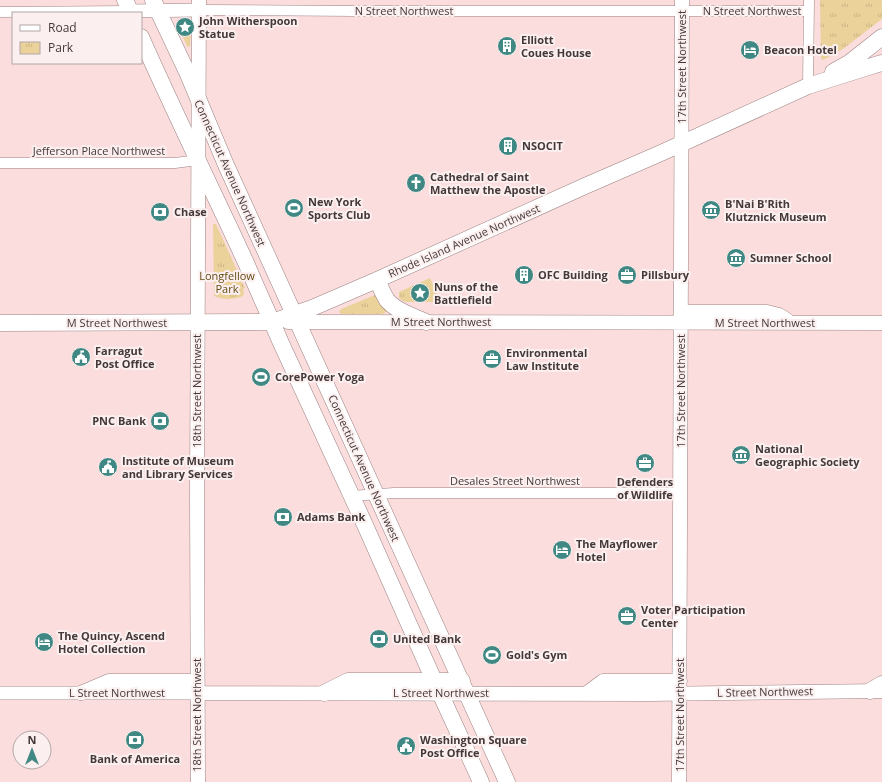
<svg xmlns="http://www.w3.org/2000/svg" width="882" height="782" font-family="'Open Sans',sans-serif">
<defs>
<pattern id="park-tufts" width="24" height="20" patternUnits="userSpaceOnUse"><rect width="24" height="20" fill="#ebd29b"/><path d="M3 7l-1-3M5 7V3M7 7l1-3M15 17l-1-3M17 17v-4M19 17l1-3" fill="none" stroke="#cbb586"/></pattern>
</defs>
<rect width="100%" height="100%" fill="#fbdddd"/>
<!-- park -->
<path fill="url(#park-tufts)" d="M 820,0 L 881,0 L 882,1 L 882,19 L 843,49 L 825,59 L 822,60 L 821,58 Z
M 178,21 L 187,21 L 191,23 L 190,46 L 188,47 L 187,46 L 177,24 Z
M 213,224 L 216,224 L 245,288 L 243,289 L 244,293 L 243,296 C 235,300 222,300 214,296 L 214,292 Z
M 430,278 L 437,293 L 437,302 L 407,302 L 403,301 L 399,298 L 399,292 Z
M 375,295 L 377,295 L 387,310 L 386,312 L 383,314 L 341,314 L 339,312 L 341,309 Z"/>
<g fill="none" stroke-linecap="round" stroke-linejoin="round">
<!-- minor casing -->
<g stroke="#9d8282" stroke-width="11">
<path id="minor" d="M 199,10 L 356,11 L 808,11
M 0,12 L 130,11
M 808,86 L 809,0
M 0,163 L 175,163 L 198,160
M 351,496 L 394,493 L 680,493"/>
</g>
<!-- tertiary casing -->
<g stroke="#9d8282" stroke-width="14">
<path id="tertiary" d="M 130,11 L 199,10
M 0,693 L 197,693"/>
</g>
<!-- secondary casing -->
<g stroke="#9d8282" stroke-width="15">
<path id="secondary" d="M 681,311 L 689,312 L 767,312 L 779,315 L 787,320
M 288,322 L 882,323
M 81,693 L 109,681 L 197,681
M 197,693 L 651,694 L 881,691
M 587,693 L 603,681 L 680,681
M 198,782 L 197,498 L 199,0
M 679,782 L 682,0"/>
</g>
<!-- primary casing -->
<g stroke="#9d8282" stroke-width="17">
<path id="primary" d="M 125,0 L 131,13
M 153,0 L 187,72 L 226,165 L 507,782
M 141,37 C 175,114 212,189 247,265 C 258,291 270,317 281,343 L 365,525 L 428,667 L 481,782
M 833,72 L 849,63 L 882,37
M 377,280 C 380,286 383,294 387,300 C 396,311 413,316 426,322
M 0,323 L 272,322 L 312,308 L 377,280 L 585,186 L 661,153 L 808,86 L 862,69 L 882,63
M 870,691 L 882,684
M 324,693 L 348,681 L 462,681"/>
</g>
<!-- minor -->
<use href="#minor" stroke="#fff" stroke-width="10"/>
<!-- tertiary -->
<use href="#tertiary" stroke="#fff" stroke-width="13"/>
<!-- secondary -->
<use href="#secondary" stroke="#fff" stroke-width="14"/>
<!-- primary -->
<use href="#primary" stroke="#fff" stroke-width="16"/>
</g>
<!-- icons -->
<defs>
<g id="sight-disc" transform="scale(1)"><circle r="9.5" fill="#408883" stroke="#fbefef"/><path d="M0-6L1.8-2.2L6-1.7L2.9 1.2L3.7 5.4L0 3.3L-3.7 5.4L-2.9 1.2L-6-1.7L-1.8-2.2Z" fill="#fff"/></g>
<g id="building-disc" transform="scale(1)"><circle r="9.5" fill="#408883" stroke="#fbefef"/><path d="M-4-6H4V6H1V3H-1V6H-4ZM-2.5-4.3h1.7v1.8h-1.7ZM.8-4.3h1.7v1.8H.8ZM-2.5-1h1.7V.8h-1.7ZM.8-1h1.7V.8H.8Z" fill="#fff"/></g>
<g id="hotel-disc" transform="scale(1)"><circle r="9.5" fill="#408883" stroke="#fbefef"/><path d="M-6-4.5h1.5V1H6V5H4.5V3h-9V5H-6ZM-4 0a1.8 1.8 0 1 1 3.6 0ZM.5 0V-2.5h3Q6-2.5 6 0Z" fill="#fff"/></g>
<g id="church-disc" transform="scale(1)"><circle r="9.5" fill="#408883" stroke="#fbefef"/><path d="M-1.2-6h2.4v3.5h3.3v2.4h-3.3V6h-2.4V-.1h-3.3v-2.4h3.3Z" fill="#fff"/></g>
<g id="stadium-disc" transform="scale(1)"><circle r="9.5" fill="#408883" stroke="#fbefef"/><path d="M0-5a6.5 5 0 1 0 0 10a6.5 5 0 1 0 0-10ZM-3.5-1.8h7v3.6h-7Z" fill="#fff"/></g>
<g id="museum-disc" transform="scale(1)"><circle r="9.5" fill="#408883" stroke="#fbefef"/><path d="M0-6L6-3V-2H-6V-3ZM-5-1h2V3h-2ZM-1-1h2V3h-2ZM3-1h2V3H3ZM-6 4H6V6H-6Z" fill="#fff"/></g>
<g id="bank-disc" transform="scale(1)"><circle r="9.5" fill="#408883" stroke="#fbefef"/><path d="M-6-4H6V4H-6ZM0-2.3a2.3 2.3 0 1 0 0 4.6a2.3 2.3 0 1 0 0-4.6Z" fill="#fff"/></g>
<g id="office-disc" transform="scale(1)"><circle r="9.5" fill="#408883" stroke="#fbefef"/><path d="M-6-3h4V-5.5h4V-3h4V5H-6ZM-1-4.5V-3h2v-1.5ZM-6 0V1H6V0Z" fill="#fff"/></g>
<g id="civic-disc" transform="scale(1)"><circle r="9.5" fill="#408883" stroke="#fbefef"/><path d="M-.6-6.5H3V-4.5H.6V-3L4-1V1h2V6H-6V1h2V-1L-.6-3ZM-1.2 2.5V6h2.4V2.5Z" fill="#fff"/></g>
</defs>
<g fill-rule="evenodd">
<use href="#sight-disc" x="185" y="27"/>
<use href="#building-disc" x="507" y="46"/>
<use href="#hotel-disc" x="750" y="50"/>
<use href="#building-disc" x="508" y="146"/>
<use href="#church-disc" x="416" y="183"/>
<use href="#stadium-disc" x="294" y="208"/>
<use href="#museum-disc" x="711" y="210"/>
<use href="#bank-disc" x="160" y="212"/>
<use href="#museum-disc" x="736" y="258"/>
<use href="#building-disc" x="524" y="275"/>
<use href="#office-disc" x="627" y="275"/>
<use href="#sight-disc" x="420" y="293"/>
<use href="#civic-disc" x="81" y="357"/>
<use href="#office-disc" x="492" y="359"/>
<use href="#stadium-disc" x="261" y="377"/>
<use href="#bank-disc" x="160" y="421"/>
<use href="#museum-disc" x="741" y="455"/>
<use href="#office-disc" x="645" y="463"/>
<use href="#civic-disc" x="108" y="467"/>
<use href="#bank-disc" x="283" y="517"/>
<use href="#hotel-disc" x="562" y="550"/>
<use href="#office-disc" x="627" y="616"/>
<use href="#bank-disc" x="379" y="639"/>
<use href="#hotel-disc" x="44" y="642"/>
<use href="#stadium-disc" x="492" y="655"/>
<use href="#bank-disc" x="135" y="740"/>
<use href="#civic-disc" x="406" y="746"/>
</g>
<g text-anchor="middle" stroke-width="4" stroke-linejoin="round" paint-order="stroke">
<!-- street labels -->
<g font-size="11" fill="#443838" stroke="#fbefef">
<text x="404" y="15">N Street Northwest</text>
<text x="752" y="15">N Street Northwest</text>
<text transform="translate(682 67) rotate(-90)" y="4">17th Street Northwest</text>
<text x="99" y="155">Jefferson Place Northwest</text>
<text transform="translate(230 173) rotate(66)" y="4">Connecticut Avenue Northwest</text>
<text transform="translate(464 241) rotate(-24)" y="4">Rhode Island Avenue Northwest</text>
<text x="441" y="326">M Street Northwest</text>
<text x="117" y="327">M Street Northwest</text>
<text x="765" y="327">M Street Northwest</text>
<text transform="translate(197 391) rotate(-90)" y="4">18th Street Northwest</text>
<text transform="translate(681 391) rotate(-90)" y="4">17th Street Northwest</text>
<text transform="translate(364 468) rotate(66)" y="4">Connecticut Avenue Northwest</text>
<text x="515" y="485">Desales Street Northwest</text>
<text transform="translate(765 692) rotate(-1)" y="4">L Street Northwest</text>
<text x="117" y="697">L Street Northwest</text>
<text x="441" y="697">L Street Northwest</text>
<text transform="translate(197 715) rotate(-90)" y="4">18th Street Northwest</text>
<text transform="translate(680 715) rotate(-90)" y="4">17th Street Northwest</text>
</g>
<!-- poi labels -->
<g font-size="11" font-weight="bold" fill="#443838" stroke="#fbefef" text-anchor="start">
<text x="199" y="25">John Witherspoon<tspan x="199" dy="13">Statue</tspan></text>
<text x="521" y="44">Elliott<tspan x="521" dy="13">Coues House</tspan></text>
<text x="764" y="54">Beacon Hotel</text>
<text x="522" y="150">NSOCIT</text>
<text x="430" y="181">Cathedral of Saint<tspan x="430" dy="13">Matthew the Apostle</tspan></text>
<text x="308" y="206">New York<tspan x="308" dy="13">Sports Club</tspan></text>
<text x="725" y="208">B'Nai B'Rith<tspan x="725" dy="13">Klutznick Museum</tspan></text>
<text x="174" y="216">Chase</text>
<text x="750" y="262">Sumner School</text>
<text x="538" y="279">OFC Building</text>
<text x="641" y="279">Pillsbury</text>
<text x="434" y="291">Nuns of the<tspan x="434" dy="13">Battlefield</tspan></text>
<text x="95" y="355">Farragut<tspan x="95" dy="13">Post Office</tspan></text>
<text x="506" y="357">Environmental<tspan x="506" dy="13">Law Institute</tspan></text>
<text x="275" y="381">CorePower Yoga</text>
<text x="146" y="425" text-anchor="end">PNC Bank</text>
<text x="755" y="453">National<tspan x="755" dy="13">Geographic Society</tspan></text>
<text x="122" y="465">Institute of Museum<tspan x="122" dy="13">and Library Services</tspan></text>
<text x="645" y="486" text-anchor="middle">Defenders<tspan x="645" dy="13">of Wildlife</tspan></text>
<text x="297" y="521">Adams Bank</text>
<text x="576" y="548">The Mayflower<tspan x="576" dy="13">Hotel</tspan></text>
<text x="641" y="614">Voter Participation<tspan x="641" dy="13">Center</tspan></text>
<text x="58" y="640">The Quincy, Ascend<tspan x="58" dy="13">Hotel Collection</tspan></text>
<text x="393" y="643">United Bank</text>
<text x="506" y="659">Gold's Gym</text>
<text x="420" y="744">Washington Square<tspan x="420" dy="13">Post Office</tspan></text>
<text x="135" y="763" text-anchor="middle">Bank of America</text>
</g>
<!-- park labels -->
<g font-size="11" fill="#644d15" stroke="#fbefef">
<text x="227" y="280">Longfellow<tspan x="227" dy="13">Park</tspan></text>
</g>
</g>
<!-- legend -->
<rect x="12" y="12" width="130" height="52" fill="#fbefef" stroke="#b2a6a6"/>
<rect x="20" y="25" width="20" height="6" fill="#ffffff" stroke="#b2a6a6"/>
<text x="48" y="32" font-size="12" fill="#443838">Road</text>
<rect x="20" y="42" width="20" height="12" fill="url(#park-tufts)" stroke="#b2a6a6"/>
<text x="48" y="52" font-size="12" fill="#443838">Park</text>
<!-- north arrow -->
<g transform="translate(32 750)"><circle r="19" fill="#fbefef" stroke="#b2a6a6"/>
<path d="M0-3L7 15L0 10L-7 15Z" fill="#408883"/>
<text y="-6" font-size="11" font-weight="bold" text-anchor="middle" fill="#443838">N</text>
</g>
</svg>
